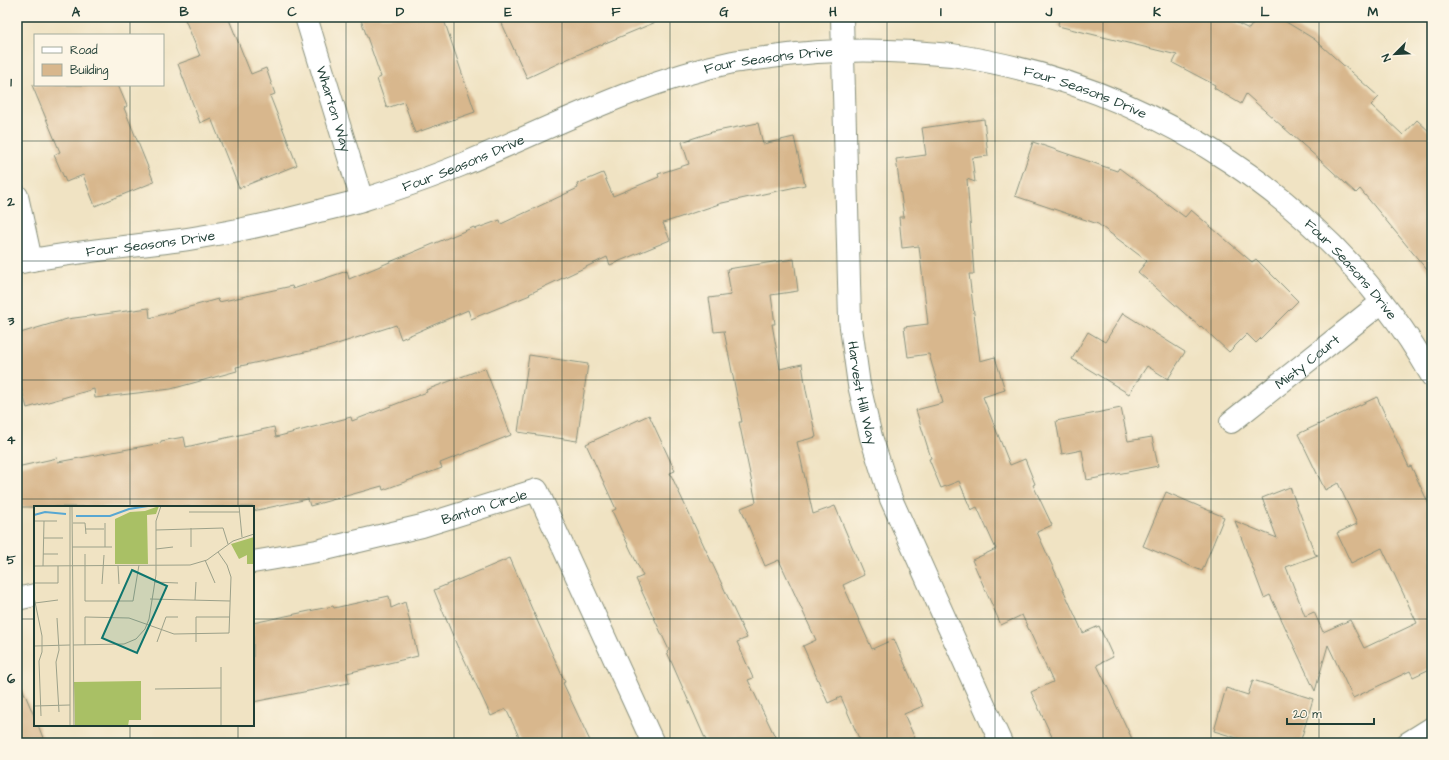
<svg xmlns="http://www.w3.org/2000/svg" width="1449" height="760" font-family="'Architects Daughter',sans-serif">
<rect width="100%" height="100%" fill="#fcf5e5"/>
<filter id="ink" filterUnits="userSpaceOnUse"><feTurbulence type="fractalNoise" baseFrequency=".025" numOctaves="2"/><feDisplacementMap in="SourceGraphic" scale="8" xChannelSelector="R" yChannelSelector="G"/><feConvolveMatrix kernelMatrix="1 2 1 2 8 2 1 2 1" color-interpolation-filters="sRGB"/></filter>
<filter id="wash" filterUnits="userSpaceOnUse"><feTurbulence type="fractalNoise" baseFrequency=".012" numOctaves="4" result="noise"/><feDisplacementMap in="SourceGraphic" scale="16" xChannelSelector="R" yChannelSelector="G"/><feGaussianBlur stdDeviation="0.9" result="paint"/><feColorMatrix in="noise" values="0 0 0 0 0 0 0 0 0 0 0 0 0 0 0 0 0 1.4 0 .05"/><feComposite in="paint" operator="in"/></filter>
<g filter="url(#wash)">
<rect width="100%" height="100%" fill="#f0e3c3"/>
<g id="blocks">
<!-- building -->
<path fill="#d8b78d" d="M 184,17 L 228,17 L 251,74 L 266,68 L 275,94 L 270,96 L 297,165 L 239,188 L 211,118 L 200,123 L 178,64 L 200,56 Z
M 360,17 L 443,17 L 475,112 L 415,133 L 404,102 L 387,108 L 377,79 L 381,77 Z
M 499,17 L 668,17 L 574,56 L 527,78 Z
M 1059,17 L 1225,17 L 1249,29 L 1257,17 L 1278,17 L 1314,39 L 1379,97 L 1371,105 L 1403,135 L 1417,120 L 1432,134 L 1432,276 L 1360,189 L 1356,193 L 1320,160 L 1246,94 L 1241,104 L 1214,88 L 1215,85 L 1173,63 L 1177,55 L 1058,26 Z
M 32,85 L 118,85 L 127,106 L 124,108 L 154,182 L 95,206 L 83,175 L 66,182 L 54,155 L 60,152 Z
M 984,119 L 988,156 L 972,158 L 975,182 L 967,179 L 974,274 L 969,274 L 980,361 L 995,357 L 1005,390 L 983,397 L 1010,465 L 1025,459 L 1035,484 L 1033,485 L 1052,525 L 1037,532 L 1083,633 L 1099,626 L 1113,657 L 1097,665 L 1134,743 L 1055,743 L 1031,692 L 1053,682 L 1022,615 L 1001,625 L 972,560 L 996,549 L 977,507 L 971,510 L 959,481 L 941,488 L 929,459 L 931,458 L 916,410 L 943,403 L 929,354 L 908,357 L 904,327 L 928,324 L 919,246 L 902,248 L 899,217 L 904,217 L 896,159 L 926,155 L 922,128 Z
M 758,123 L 763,144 L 794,137 L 805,185 L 722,203 L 663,223 L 670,240 L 610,265 L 607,257 L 529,294 L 530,295 L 471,319 L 468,310 L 401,339 L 396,325 L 328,347 L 236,367 L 237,371 L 171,389 L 95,398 L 94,389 L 27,408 L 17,374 L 17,334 L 67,319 L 149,308 L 150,318 L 218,299 L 219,302 L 292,286 L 293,289 L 347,271 L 349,279 L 474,227 L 475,229 L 500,220 L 501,224 L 578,188 L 577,184 L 603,173 L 613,196 L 659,177 L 658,174 L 689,164 L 682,142 L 712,132 Z
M 1033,142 L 1117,171 L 1119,168 L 1185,217 L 1191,210 L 1252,262 L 1256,259 L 1298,301 L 1256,343 L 1247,334 L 1229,352 L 1201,326 L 1200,327 L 1138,272 L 1147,261 L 1098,224 L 1015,196 Z
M 794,259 L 798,291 L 771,295 L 775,324 L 772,324 L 780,369 L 802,364 L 806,390 L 816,437 L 797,442 L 813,514 L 835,506 L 864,575 L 843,585 L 872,649 L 894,639 L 923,706 L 904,714 L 917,743 L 861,743 L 841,697 L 828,703 L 803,646 L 816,640 L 779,560 L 765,566 L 741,508 L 756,502 L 739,422 L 742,422 L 724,331 L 714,332 L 709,298 L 731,295 L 727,269 Z
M 1123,313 L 1185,352 L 1168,379 L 1147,366 L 1129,394 L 1072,359 L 1088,332 L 1105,342 Z
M 529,355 L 588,364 L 577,441 L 518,432 Z
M 485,368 L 511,435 L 440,463 L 442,468 L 383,490 L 382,486 L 310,506 L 308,499 L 253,511 L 253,507 L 17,507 L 17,467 L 57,458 L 58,462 L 161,443 L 161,441 L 184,437 L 186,447 L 274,427 L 276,437 L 351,417 L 352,421 L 427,392 L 426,390 Z
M 1377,397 L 1409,467 L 1411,466 L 1432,511 L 1432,668 L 1413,677 L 1410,671 L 1353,698 L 1328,645 L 1315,691 L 1270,595 L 1264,598 L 1235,521 L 1277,538 L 1262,498 L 1290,487 L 1315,554 L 1318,555 L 1286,567 L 1305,616 L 1314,612 L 1323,632 L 1350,620 L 1364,648 L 1417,623 L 1382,548 L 1351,563 L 1337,533 L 1357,524 L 1338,483 L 1325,490 L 1298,434 Z
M 1121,408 L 1128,441 L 1152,437 L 1158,466 L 1087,480 L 1082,450 L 1062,454 L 1056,421 Z
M 649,415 L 675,471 L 670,473 L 747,638 L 737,642 L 753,678 L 748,680 L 778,743 L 707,743 L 667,652 L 669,650 L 636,579 L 643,576 L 612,511 L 616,509 L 586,444 Z
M 1166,492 L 1224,517 L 1202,571 L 1143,546 Z
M 510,558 L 532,609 L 565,682 L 563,683 L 591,743 L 522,743 L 506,709 L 491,716 L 459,648 L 458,648 L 434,590 Z
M 389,596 L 391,608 L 405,602 L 418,656 L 347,673 L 349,683 L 253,702 L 253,623 L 333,606 L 334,608 Z
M 17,676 L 35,718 L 35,725 L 38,725 L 45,743 L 17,743 Z
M 1253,680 L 1313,699 L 1300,743 L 1254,743 L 1214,731 L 1226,688 L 1248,695 Z"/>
</g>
</g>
<g filter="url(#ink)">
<use href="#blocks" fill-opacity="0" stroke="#88907c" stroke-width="1"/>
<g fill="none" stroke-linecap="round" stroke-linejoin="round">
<!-- minor casing -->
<g stroke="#88907c" stroke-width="24">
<g id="minor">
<path id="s1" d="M 306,17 L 362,200"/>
<path id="s2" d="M 842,17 L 850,320 L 859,385 L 871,437 L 891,499 L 1001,743"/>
<path d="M 17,196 L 31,260"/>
<path id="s3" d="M 1231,422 L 1382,302"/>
<path id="s4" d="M 253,562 L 317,551 L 422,526 L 537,490 L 653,743"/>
<path d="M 17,599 L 35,595"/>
<path d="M 1408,743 L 1432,728"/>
</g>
</g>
<!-- tertiary casing -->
<g stroke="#88907c" stroke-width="24">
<g id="tertiary">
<path id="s5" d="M 17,263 C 73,251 131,247 188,239 C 232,232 276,223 319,211 C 334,207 350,204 365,199 C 397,189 430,178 461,165 C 551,128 637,82 733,62 C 745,60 759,59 772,57 C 818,50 865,49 913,52 C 926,53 939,54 952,55 C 1151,85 1332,201 1432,376"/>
</g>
</g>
<!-- minor -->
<use href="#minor" stroke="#fff" stroke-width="22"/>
<!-- tertiary -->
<use href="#tertiary" stroke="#fff" stroke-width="22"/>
</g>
</g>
<!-- grid -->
<path fill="none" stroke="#1f3d34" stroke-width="1" stroke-opacity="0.55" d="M 130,17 L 130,35M 238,17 L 238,507M 346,17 L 346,743M 454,17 L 454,743M 562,17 L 562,743M 670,17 L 670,743M 779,17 L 779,743M 887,17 L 887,743M 995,17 L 995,743M 1103,17 L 1103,743M 1211,17 L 1211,743M 1319,17 L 1319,743M 130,85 L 130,507M 17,141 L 1432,141M 17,261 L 1432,261M 17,380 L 1432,380M 17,499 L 1432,499M 17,619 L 35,619M 253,619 L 1432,619M 130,725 L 130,743M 238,725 L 238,743"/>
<g text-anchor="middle" stroke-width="3" stroke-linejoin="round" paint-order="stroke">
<!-- street labels -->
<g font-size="14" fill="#1f3d34" stroke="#fcf5e5">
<text dy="5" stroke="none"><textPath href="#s5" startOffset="783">Four Seasons Drive</textPath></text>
<text dy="5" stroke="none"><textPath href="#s5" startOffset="1106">Four Seasons Drive</textPath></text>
<text dy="5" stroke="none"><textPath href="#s1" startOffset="96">Wharton Way</textPath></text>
<text dy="5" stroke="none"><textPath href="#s5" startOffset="459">Four Seasons Drive</textPath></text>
<text dy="5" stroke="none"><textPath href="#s5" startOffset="135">Four Seasons Drive</textPath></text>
<text dy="5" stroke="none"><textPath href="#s5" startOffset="1430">Four Seasons Drive</textPath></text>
<text dy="5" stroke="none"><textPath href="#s3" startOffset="97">Misty Court</textPath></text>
<text dy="5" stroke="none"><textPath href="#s2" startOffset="377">Harvest Hill Way</textPath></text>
<text dy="5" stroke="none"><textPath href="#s4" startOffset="238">Banton Circle</textPath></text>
</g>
</g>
<!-- overview -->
<g transform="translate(34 506)">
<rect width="220" height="220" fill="#f0e3c3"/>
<path d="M 125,0 L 122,8 L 113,9 L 114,58 L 81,58 L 81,13 L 96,6 L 111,5 ZM 220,31 L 220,58 L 213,58 L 213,49 L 205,53 L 197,38 ZM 107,175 L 107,214 L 95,214 L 94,220 L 41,220 L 40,176 Z" fill="#a9c065"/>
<path fill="none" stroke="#58a7d2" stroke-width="2" d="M 0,9 L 11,6 L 32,8M 42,10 L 76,10 L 95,3 L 114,0"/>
<path fill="none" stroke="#9ca18a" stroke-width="1" d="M 8,0 L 24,0M 36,0 L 36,220M 38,0 L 40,220M 205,0 L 208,31M 155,6 L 205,6M 0,15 L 23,15M 39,17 L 51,17 L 52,28M 71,17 L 71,41M 157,22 L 157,41M 51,23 L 70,23M 122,24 L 189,22 L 194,38M 10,32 L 29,32M 38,41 L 78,41M 122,43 L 139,41M 9,48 L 24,48M 51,48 L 51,95 L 99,95 L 105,59M 171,54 L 181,77M 0,60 L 156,59 L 173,54 L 199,35 L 220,28M 9,60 L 10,15M 84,60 L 85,78M 120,76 L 144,77M 0,77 L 24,77 L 24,60M 68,78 L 70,49M 0,91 L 8,130 L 8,146 L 5,155 L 7,210M 116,93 L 196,95M 161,94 L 162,76M 1,97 L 24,94M 23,112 L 25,144 L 22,156 L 25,206M 123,136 L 132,111 L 144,111M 162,136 L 162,111 L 196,111M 39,139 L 90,138 L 102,133 L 111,123 L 115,113 L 122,69 L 122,15 L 127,0M 51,139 L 51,111 L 95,112 L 140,128 L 195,127 L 197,71 L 193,59 L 184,46M 0,140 L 36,139M 187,161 L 187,220M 121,183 L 187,182M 0,200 L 36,199"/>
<path fill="#0f766e" fill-opacity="0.15" stroke="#0f766e" stroke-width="2" d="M 98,64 L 133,80 L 103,147 L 68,132 Z"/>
<rect width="220" height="220" fill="none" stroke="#1f3d34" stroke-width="2"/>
</g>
<!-- margin -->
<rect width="1449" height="760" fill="none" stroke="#fcf5e5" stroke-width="44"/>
<!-- legend -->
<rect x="34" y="34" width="130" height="52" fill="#fcf5e5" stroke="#a4ab9e"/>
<rect x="42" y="47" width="20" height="6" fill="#ffffff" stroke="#a4ab9e"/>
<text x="70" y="54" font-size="12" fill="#1f3d34">Road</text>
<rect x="42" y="64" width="20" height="12" fill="#d8b78d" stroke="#a4ab9e"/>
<text x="70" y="74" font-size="12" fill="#1f3d34">Building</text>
<!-- north arrow -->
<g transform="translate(1395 54) rotate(246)" stroke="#fcf5e5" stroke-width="3" paint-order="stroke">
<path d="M0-3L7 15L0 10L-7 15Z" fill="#1f3d34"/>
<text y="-6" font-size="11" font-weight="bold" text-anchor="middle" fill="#1f3d34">N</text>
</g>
<!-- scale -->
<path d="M1287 718v6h87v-6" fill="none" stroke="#1f3d34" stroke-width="2"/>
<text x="1293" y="718" font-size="12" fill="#1f3d34" stroke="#fcf5e5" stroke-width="3" paint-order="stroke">20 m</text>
<rect x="22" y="22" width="1405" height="716" fill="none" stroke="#1f3d34" stroke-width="1.5"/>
<g font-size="13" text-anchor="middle" font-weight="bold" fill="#1f3d34">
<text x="76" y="16">A</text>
<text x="184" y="16">B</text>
<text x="292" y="16">C</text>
<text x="400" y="16">D</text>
<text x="508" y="16">E</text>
<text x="616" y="16">F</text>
<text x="724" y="16">G</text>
<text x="833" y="16">H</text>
<text x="941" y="16">I</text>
<text x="1049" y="16">J</text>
<text x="1157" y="16">K</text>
<text x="1265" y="16">L</text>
<text x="1373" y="16">M</text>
<text x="11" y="86">1</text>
<text x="11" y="206">2</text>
<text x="11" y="325">3</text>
<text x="11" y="444">4</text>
<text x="11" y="564">5</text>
<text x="11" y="683">6</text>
</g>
</svg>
